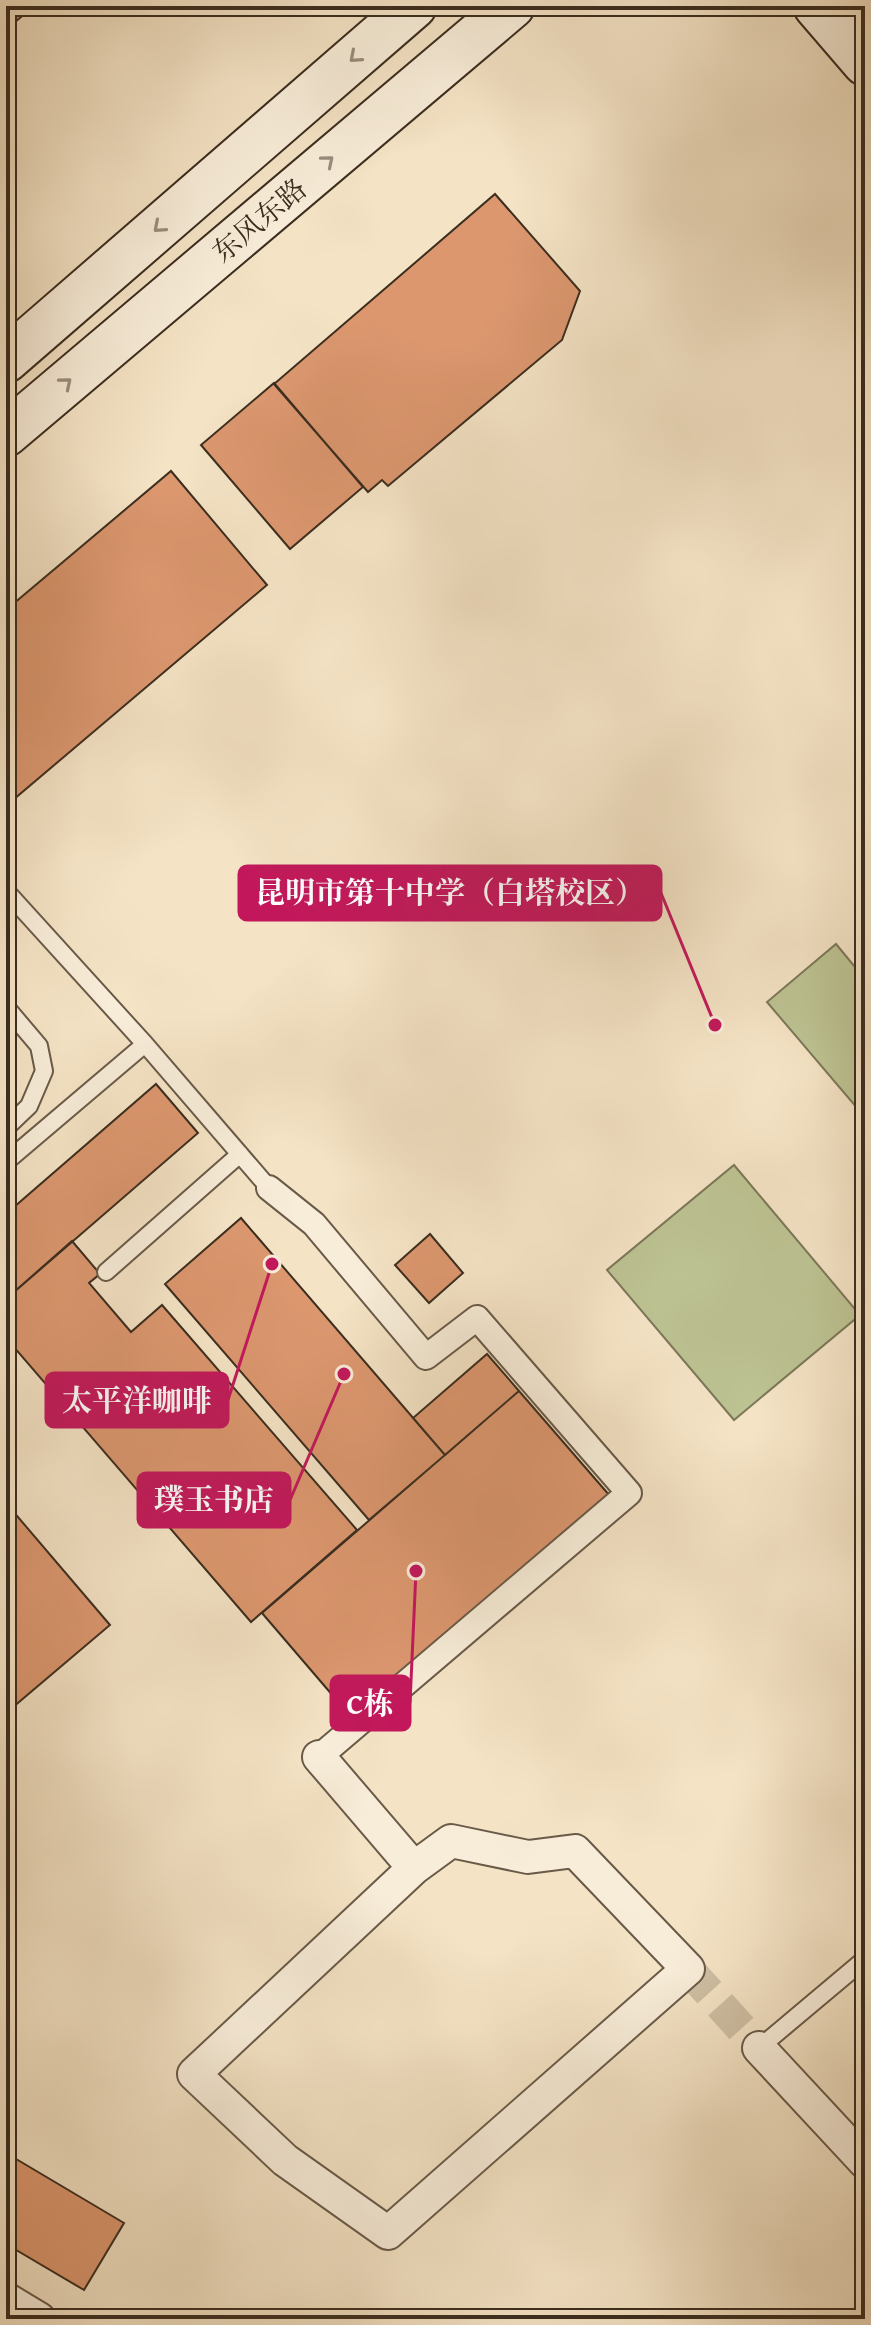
<svg xmlns="http://www.w3.org/2000/svg" width="871" height="2325" font-family="'Gentium Book Plus','Noto Serif SC',serif">
<rect width="100%" height="100%" fill="#f4e3c5"/>
<filter id="stains"><feTurbulence type="fractalNoise" baseFrequency=".0025" numOctaves="4"/><feColorMatrix values="0 0 0 0 .2 0 0 0 0 .09 0 0 0 0 .02 0 0 0 .5 -.17"/></filter>
<radialGradient id="worn" r=".72"><stop offset=".6" stop-color="#630" stop-opacity="0"/><stop offset="1" stop-color="#630" stop-opacity=".3"/></radialGradient>
<!-- green -->
<path fill="#bdc393" stroke="#7c7859" stroke-width="2" d="M 836,944 L 865,979 L 865,1114 L 863,1115 L 767,1002 Z
M 734,1165 L 860,1315 L 734,1420 L 607,1270 Z"/>
<!-- building -->
<path fill="#dc976f" stroke="#3b2d1f" stroke-width="2" d="M 6,6 L 34,6 L 8,28 Z
M 495,194 L 580,291 L 562,340 L 388,486 L 382,480 L 368,492 L 274,384 Z
M 274,383 L 363,487 L 290,549 L 201,445 Z
M 171,471 L 267,585 L 7,805 L 6,610 Z
M 156,1084 L 198,1133 L 6,1299 L 6,1214 Z
M 241,1218 L 445,1455 L 369,1520 L 165,1284 Z
M 430,1234 L 463,1273 L 429,1303 L 395,1265 Z
M 72,1241 L 100,1274 L 89,1283 L 131,1332 L 162,1305 L 357,1530 L 251,1622 L 6,1338 L 6,1299 Z
M 487,1354 L 519,1391 L 445,1455 L 413,1418 Z
M 519,1391 L 610,1496 L 352,1718 L 262,1613 Z
M 6,1503 L 110,1625 L 6,1713 Z
M 6,2153 L 124,2223 L 84,2290 L 6,2244 Z"/>
<g fill="none" stroke-linecap="round" stroke-linejoin="round">
<!-- minor-tunnel -->
<path stroke="#cfbfa4" stroke-width="32" stroke-dasharray="32 16" stroke-linecap="butt" d="M 688,1969 L 759,2048"/>
<!-- service casing -->
<g stroke="#695a48" stroke-width="20">
<path id="service" d="M 6,891 L 145,1044 L 6,1162
M 6,1007 L 39,1046 L 44,1071 L 29,1106 L 6,1128
M 145,1044 L 269,1188
M 106,1272 L 240,1154
M 759,2048 L 865,1959"/>
</g>
<!-- pedestrian casing -->
<g stroke="#695a48" stroke-width="28">
<path id="pedestrian" d="M 269,1188 L 314,1224 L 426,1357 L 477,1318 L 629,1493 L 319,1757"/>
</g>
<!-- minor casing -->
<g stroke="#695a48" stroke-width="36">
<path id="minor" d="M 319,1757 L 414,1868 L 451,1841 L 528,1857 L 575,1851 L 688,1969 L 388,2233 L 285,2160 L 194,2074 L 414,1868
M 759,2048 L 865,2162
M 6,2299 L 39,2319"/>
</g>
<!-- secondary casing -->
<g stroke="#3b2d1f" stroke-width="48">
<path id="secondary" d="M 816,6 L 865,63
M 6,360 L 414,6
M 6,434 L 512,6"/>
</g>
<!-- service -->
<use href="#service" stroke="#f8edd9" stroke-width="16"/>
<!-- pedestrian -->
<use href="#pedestrian" stroke="#f8edd9" stroke-width="24"/>
<!-- minor -->
<use href="#minor" stroke="#f8edd9" stroke-width="32"/>
<!-- secondary -->
<use href="#secondary" stroke="#f8edd9" stroke-width="44"/>
</g>
<!-- one-way arrows -->
<defs><path id="oneway-chevron" d="M-2-3.5L2.5 0L-2 3.5" fill="none" stroke-width="1.6" stroke-linecap="round" stroke-linejoin="round" transform="scale(2)"/></defs>
<g stroke="#9a8d7c">
<use href="#oneway-chevron" transform="translate(355 57) rotate(139)"/>
<use href="#oneway-chevron" transform="translate(328 161) rotate(-40)"/>
<use href="#oneway-chevron" transform="translate(159 227) rotate(139)"/>
<use href="#oneway-chevron" transform="translate(66 383) rotate(-40)"/>
</g>
<g text-anchor="middle" stroke-width="6" stroke-linejoin="round" paint-order="stroke">
<!-- street labels -->
<g font-size="28" fill="#3b2d1f" stroke="#f8edd9">
<text transform="translate(259 220) rotate(-40)" y="10">东风东路</text>
</g>
</g>
<!-- callouts -->
<path fill="none" stroke="#c2185b" stroke-width="3" d="M715 1025L661 893M272 1264L228 1400M344 1374L290 1500M416 1571L410 1703"/>
<g fill="#c2185b" stroke="#f8edd9" stroke-width="3">
<circle cx="715" cy="1025" r="8"/>
<circle cx="272" cy="1264" r="8"/>
<circle cx="344" cy="1374" r="8"/>
<circle cx="416" cy="1571" r="8"/>
</g>
<g fill="#c2185b" stroke="#c2185b" stroke-width="3">
<rect x="239" y="866" width="422" height="54" rx="8"/>
<rect x="46" y="1373" width="182" height="54" rx="8"/>
<rect x="138" y="1473" width="152" height="54" rx="8"/>
<rect x="331" y="1676" width="79" height="54" rx="8"/>
</g>
<g font-size="30" text-anchor="middle" font-weight="bold" fill="#fff">
<text x="450" y="903">昆明市第十中学（白塔校区）</text>
<text x="137" y="1411">太平洋咖啡</text>
<text x="214" y="1510">璞玉书店</text>
<text x="370" y="1714">C栋</text>
</g>
<!-- margin -->
<rect width="871" height="2325" fill="none" stroke="#f4e3c5" stroke-width="32"/>
<rect x="8" y="8" width="855" height="2309" fill="none" stroke="#3b2d1f" stroke-width="4"/>
<rect x="16" y="16" width="839" height="2293" fill="none" stroke="#3b2d1f" stroke-width="2"/>
<rect width="100%" height="100%" filter="url(#stains)"/>
<rect width="100%" height="100%" fill="url(#worn)"/>
</svg>
